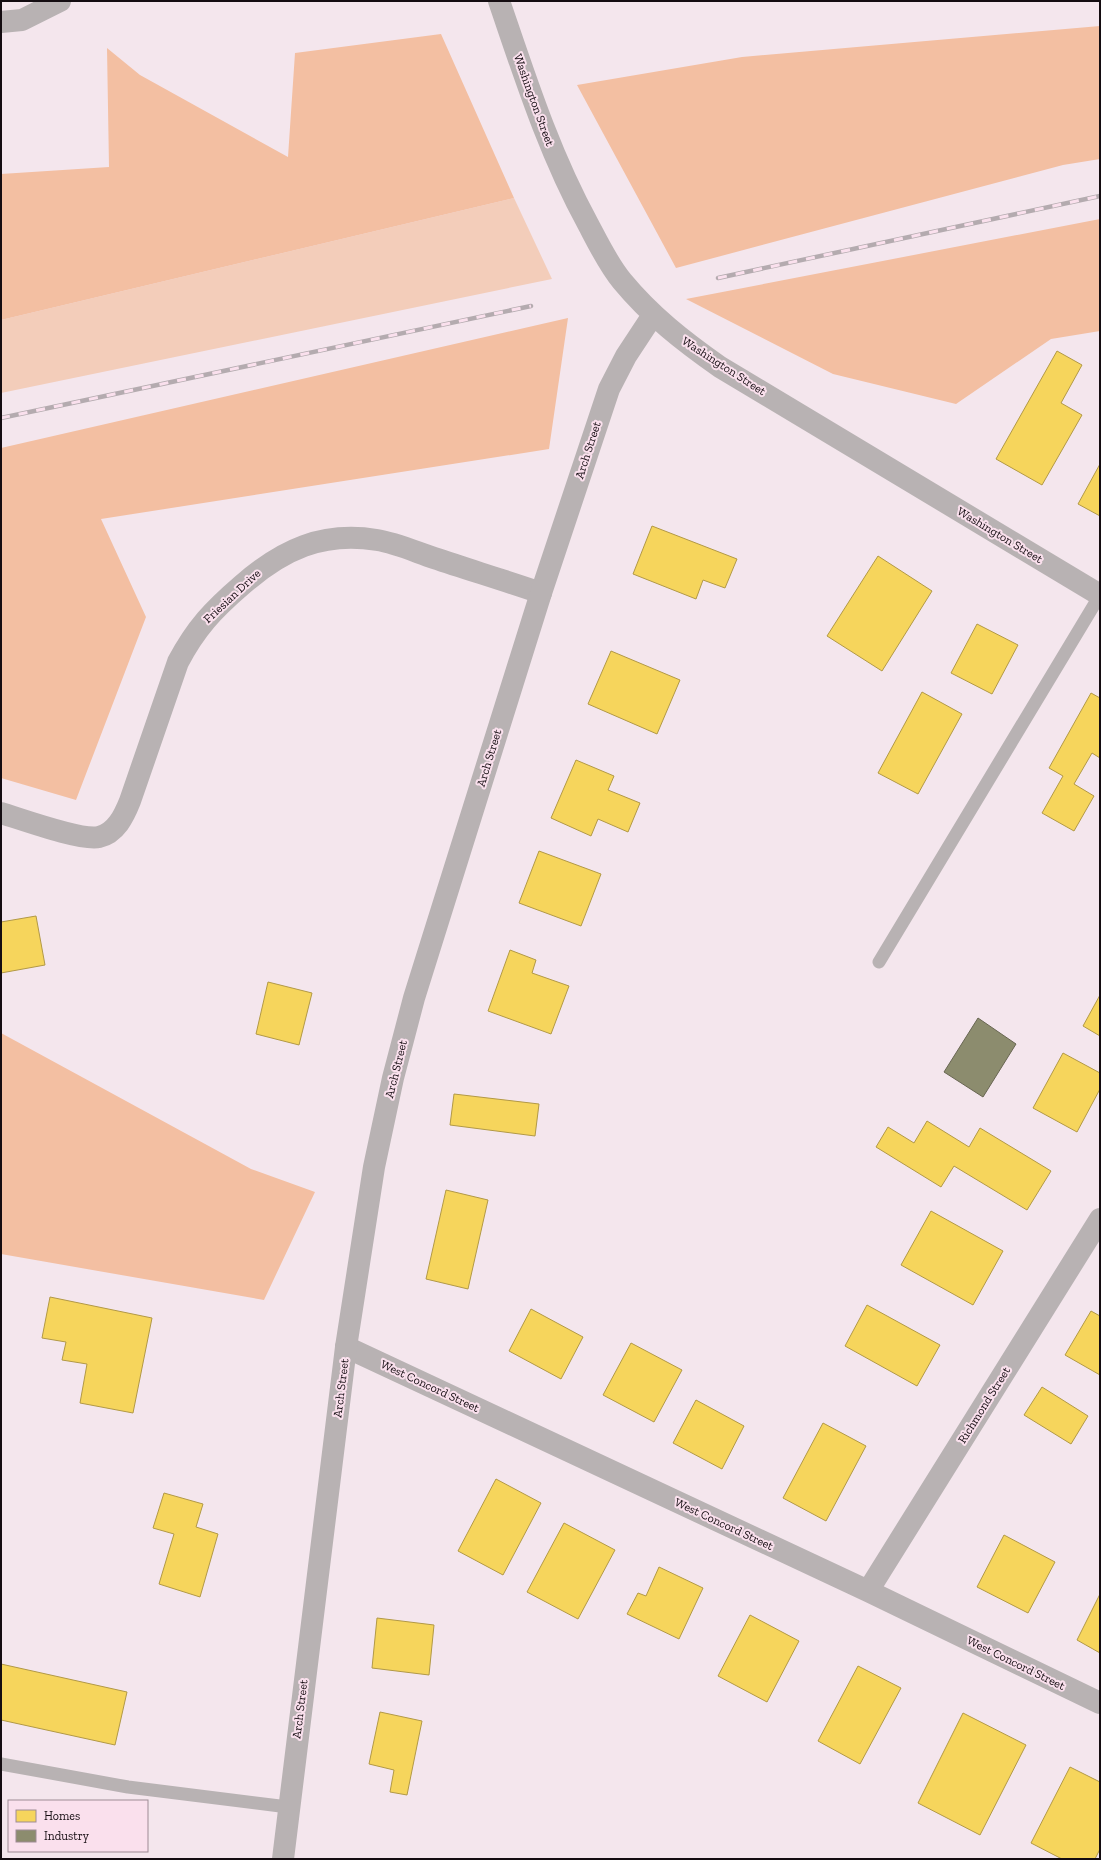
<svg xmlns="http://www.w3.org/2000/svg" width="1101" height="1860" font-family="'Zilla Slab',serif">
<rect width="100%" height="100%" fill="#f4e6ed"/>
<!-- green -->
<path fill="#f3cdba" d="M 514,198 L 552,279 L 1,393 L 1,320 Z"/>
<!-- forest -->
<path fill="#f3bfa2" d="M 1100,26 L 1100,159 L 1063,165 L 676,268 L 577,85 L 742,57 Z
M 441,34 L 514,198 L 1,320 L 1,174 L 109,167 L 107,48 L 140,75 L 288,157 L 295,53 Z
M 1100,219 L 1100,331 L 1051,339 L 956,404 L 833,374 L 686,299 Z
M 568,318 L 549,449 L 101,519 L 146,617 L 76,800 L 1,778 L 1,448 Z
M 1,1033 L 251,1169 L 315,1192 L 264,1300 L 1,1254 Z"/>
<!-- homes -->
<path fill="#f6d55c" stroke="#b29946" d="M 1057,351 L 1082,365 L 1061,403 L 1082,415 L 1042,485 L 996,459 Z
M 1100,464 L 1100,516 L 1078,504 Z
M 652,526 L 737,559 L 725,588 L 703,580 L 696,599 L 633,574 Z
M 878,556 L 932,591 L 882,671 L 827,636 Z
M 977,624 L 1018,645 L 992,694 L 951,673 Z
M 611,651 L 680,680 L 657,734 L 588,704 Z
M 922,692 L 962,714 L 918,794 L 878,773 Z
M 1091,693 L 1100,698 L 1100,758 L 1092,753 L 1074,784 L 1094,796 L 1074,831 L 1042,813 L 1063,776 L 1049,768 Z
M 576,760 L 614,776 L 608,790 L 640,803 L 628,832 L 598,819 L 591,836 L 551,818 Z
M 539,851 L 601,874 L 581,926 L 519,903 Z
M 36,916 L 45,965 L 1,973 L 1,922 Z
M 510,950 L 536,960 L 532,973 L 569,986 L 551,1034 L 488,1011 Z
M 268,982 L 312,993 L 299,1045 L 256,1034 Z
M 1100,995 L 1100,1036 L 1083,1026 Z
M 1063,1053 L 1100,1073 L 1100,1089 L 1077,1132 L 1033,1108 Z
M 454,1094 L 539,1104 L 535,1136 L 450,1125 Z
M 927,1121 L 969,1147 L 980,1128 L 1051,1171 L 1027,1210 L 954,1166 L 941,1187 L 876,1147 L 888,1127 L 914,1143 Z
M 446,1190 L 488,1200 L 468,1289 L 426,1279 Z
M 931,1211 L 1003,1251 L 973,1305 L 901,1265 Z
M 50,1297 L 152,1318 L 133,1413 L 80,1403 L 87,1364 L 62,1360 L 66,1342 L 42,1338 Z
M 867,1305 L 940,1345 L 917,1386 L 845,1346 Z
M 531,1309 L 583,1337 L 561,1379 L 509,1351 Z
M 1091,1311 L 1100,1316 L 1100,1375 L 1065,1355 Z
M 631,1343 L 682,1370 L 654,1422 L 603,1395 Z
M 1042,1387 L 1088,1416 L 1071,1444 L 1024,1415 Z
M 696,1400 L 744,1426 L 722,1469 L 673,1443 Z
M 823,1423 L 866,1446 L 826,1521 L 783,1498 Z
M 496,1479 L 541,1503 L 503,1575 L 458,1551 Z
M 164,1493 L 203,1504 L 196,1527 L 218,1534 L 200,1597 L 159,1584 L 174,1534 L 153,1528 Z
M 564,1523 L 615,1550 L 578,1619 L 527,1592 Z
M 1004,1535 L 1055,1562 L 1028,1613 L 977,1587 Z
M 659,1567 L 703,1588 L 679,1639 L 627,1614 L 638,1593 L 646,1596 Z
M 1100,1594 L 1100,1653 L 1077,1640 Z
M 750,1615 L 799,1641 L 767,1702 L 718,1676 Z
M 377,1618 L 434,1625 L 429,1675 L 372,1668 Z
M 1,1664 L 127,1692 L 115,1745 L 1,1720 Z
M 858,1666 L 901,1688 L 860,1764 L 818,1741 Z
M 380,1712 L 422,1721 L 407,1795 L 390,1792 L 394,1770 L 369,1764 Z
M 963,1713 L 1026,1745 L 980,1835 L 918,1803 Z
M 1070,1767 L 1100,1782 L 1100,1849 L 1095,1859 L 1062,1859 L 1031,1843 Z"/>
<!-- industry -->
<path fill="#8c8c6e" stroke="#686652" d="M 978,1018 L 1016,1044 L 983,1097 L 944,1072 Z"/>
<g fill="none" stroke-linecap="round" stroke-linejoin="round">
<!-- service -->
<path stroke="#b8b2b3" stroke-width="13" d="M 879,962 L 1100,595
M 1,1764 L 128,1787 L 288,1807"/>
<!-- minor -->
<path stroke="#b8b2b3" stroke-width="22" d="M 1,22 L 22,20 L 60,1
M 1,813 C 21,819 81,841 99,837 C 116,833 124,816 130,801 L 178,662 C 196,628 213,610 242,585 C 282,550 322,531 377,540 C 396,543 416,552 434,558 C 470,570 506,581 541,593
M 346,1347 L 868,1591 L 1100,1703
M 868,1591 L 1100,1219"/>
<!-- tertiary -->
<path stroke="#b8b2b3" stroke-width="22" d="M 499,1 C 525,77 549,153 588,224 C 598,243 608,264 622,281 C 651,316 683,341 720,367 L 1100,595
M 283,1859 L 346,1347 L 374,1167 L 393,1078 L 414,998 L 541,593 L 609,389 L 626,356 L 653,315"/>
<!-- rail casing -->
<g stroke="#b4abaf" stroke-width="4.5">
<path id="rail" d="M 718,278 L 1100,196
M 1,418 L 531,306"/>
</g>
<!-- rail -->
<use href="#rail" stroke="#fae0ed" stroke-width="3" stroke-dasharray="9" stroke-linecap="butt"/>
</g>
<g text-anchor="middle" stroke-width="4" stroke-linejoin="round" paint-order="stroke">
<!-- street labels -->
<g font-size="12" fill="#140c11" stroke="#fae0ed">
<text transform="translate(534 100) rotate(70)" y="4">Washington Street</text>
<text transform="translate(724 366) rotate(33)" y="4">Washington Street</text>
<text transform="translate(588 450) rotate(-72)" y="4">Arch Street</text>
<text transform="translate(1000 535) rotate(31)" y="4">Washington Street</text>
<text transform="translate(232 596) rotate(-43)" y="4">Friesian Drive</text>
<text transform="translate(489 758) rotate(-73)" y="4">Arch Street</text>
<text transform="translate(396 1069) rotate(-76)" y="4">Arch Street</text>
<text transform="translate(430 1386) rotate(25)" y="4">West Concord Street</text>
<text transform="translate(341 1388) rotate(-83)" y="4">Arch Street</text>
<text transform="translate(984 1405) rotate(-58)" y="4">Richmond Street</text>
<text transform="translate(724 1524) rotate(25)" y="4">West Concord Street</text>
<text transform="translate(1016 1663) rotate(26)" y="4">West Concord Street</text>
<text transform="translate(300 1709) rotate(-83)" y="4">Arch Street</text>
</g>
</g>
<!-- border -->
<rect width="1101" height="1860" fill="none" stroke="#140c11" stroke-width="4"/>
<!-- legend -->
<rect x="8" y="1800" width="140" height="52" fill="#fae0ed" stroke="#9e8b95"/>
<rect x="16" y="1810" width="20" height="12" fill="#f6d55c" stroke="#9e8b95"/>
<text x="44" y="1820" font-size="12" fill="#140c11">Homes</text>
<rect x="16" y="1830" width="20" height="12" fill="#8c8c6e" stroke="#9e8b95"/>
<text x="44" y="1840" font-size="12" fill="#140c11">Industry</text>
</svg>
